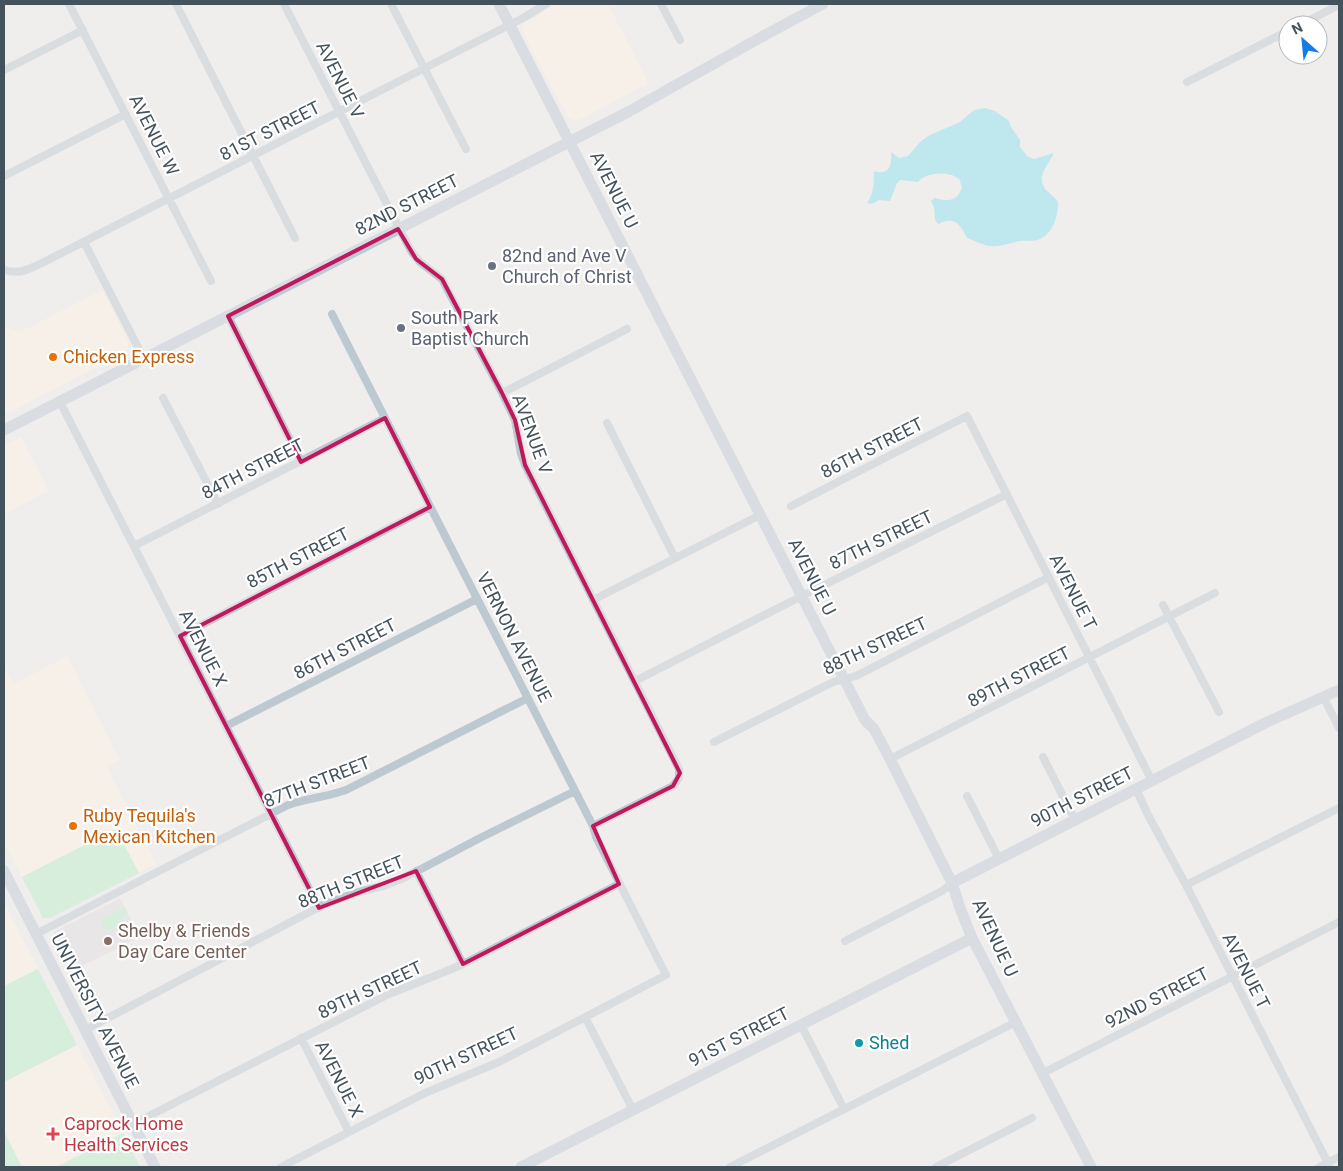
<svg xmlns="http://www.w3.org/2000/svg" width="1343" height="1171" font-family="Roboto,sans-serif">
<rect width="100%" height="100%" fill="#f0eded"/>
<!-- commercial -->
<path fill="#fcf3e4" d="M 555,4 L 608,4 L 646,78 L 647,84 L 581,119 L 576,120 L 569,118 L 534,55 L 522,31 L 523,26 L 525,23 Z
M 102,290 L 129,343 L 128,351 L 4,415 L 4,327 L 20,332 Z
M 21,437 L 49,491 L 4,514 L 4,446 Z
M 67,656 L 120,760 L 107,767 L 156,864 L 139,873 L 116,829 L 22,877 L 4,842 L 4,666 L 13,684 Z
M 4,902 L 38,969 L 4,986 Z
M 77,1045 L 123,1133 L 56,1167 L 22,1167 L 4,1132 L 4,1082 Z"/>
<!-- education -->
<path fill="#e1dedf" d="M 120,898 L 140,937 L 70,972 L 53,939 L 54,932 Z"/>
<!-- green -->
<path fill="#b8f0ca" d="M 116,829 L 139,873 L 50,918 L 43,918 L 22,877 Z
M 124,907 L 131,921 L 127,915 L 121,918 L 124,924 L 106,931 L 100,919 Z
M 38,969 L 77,1045 L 4,1082 L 4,986 Z
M 4,1131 L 22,1167 L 4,1167 Z
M 123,1133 L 140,1167 L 56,1167 Z"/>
<!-- water -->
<path fill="#84e1ef" d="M 985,108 L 995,111 L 1009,121 L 1011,127 L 1020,140 L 1020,147 L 1027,156 L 1034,159 L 1054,153 C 1048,166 1035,176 1046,190 C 1050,194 1055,197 1058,202 C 1058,216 1054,232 1040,239 C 1034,242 1027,240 1020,241 C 1009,243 1001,247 989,246 C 982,245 974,240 967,238 C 960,223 954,216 938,224 L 935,220 L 934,207 L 931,201 L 935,198 C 948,202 957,201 962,188 C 962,187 960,182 960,180 C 951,170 925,172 918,182 L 900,180 L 897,183 L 890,201 L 879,200 L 872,204 L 867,203 C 874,193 874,183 874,171 C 890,176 892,165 891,152 L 899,158 L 908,156 L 921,141 L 930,135 L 960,122 L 974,110 Z"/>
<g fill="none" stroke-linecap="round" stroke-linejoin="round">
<!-- street -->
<path stroke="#bcc9d0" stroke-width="8" d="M 69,4 L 211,281
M 176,4 L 295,238
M 284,4 L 411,251 L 420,262 L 442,279 L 446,287 L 502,393 L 515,420 L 521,454 L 525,465 L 679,769 L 679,778 L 673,786 L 593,826
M 391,4 L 466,149
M 661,4 L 680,40
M 1300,25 L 1339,5
M 4,70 L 83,30
M 1187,82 L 1288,31
M 4,176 L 126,114
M 84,242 L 144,359
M 4,270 C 19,274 24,271 38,265 L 523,18 L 546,4
M 228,316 L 301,462
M 502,393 L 627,329
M 163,398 L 218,504
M 60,402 L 319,908
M 607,423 L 675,558
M 791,506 L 967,416 L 1152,781
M 134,546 L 385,418
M 593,600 L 760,515
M 1163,605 L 1219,712
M 180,636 L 430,507
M 635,681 L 802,596 L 1007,494
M 1324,698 L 1339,728
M 226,726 L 477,599
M 714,742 L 833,682 L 856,676 L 1049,577
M 1043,757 L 1075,820
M 890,759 L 1215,593
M 1136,789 L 1148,815 L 1186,885 L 1330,1167
M 967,796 L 999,859
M 416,871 L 463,964
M 1186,885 L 1339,808
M 36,934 L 288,805 C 307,798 327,797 346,790 L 528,698
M 845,941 L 942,891 L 952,883
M 585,1017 L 633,1110
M 801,1025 L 844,1109
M 85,1030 L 323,905 L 355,893 L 383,886 L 404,878 L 480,838 L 575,791
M 301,1038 L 349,1132
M 1043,1073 L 1339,922
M 133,1124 L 389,994 L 442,973 L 463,964 L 619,884
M 281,1167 L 425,1093 L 499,1062 L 666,975 L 596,837 L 593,826 L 332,314
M 730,1167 L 1016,1022
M 936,1167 L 1032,1118
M 1319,1167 L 1339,1157"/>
<!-- secondary -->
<path stroke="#bccad5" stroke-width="11" d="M 499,4 L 844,679 L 865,720 L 874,729 L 890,759 L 952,883 L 960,908 L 972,938 L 1091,1167
M 4,430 L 628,112 L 765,35 L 823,4
M 4,871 L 155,1167
M 952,883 L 1265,723 L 1339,690
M 521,1167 L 972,938"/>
</g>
<!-- marked area -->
<path d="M0 0H1343V1171H0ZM 398,229 L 416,259 L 442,279 L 502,393 L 515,420 L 525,465 L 680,773 L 673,786 L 593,826 L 619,884 L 463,964 L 416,871 L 319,908 L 180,636 L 430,507 L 385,418 L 301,462 L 228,316 Z" fill="#f0eded" fill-opacity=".55" fill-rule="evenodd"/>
<path fill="none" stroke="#c2185b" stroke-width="4" stroke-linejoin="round" d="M 398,229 L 416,259 L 442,279 L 502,393 L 515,420 L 525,465 L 680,773 L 673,786 L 593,826 L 619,884 L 463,964 L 416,871 L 319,908 L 180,636 L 430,507 L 385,418 L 301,462 L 228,316 Z"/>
<!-- markers -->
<g fill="#6b7280" stroke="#fff" stroke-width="2">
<circle cx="492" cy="266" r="5"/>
<circle cx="401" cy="328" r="5"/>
</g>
<g fill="#e8710a" stroke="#fff" stroke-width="2">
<circle cx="53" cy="357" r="5"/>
<circle cx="73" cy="826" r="5"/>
</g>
<circle fill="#8d6e63" stroke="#fff" stroke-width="2" cx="108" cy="941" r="5"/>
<circle fill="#0f9aa8" stroke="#fff" stroke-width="2" cx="859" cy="1043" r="5"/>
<path fill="#e0444e" stroke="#fff" stroke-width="2" d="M50.5 1126.5h5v5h5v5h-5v5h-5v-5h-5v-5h5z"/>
<g text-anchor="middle" stroke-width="4.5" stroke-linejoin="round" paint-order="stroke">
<!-- street labels -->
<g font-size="18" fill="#44525b" stroke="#fff">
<text transform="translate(340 80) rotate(63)" y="6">AVENUE V</text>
<text transform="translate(270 131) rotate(-27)" y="6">81ST STREET</text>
<text transform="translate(154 135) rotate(63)" y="6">AVENUE W</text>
<text transform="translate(614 190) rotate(63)" y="6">AVENUE U</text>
<text transform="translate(407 205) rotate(-27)" y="6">82ND STREET</text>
<text transform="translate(532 434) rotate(70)" y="6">AVENUE V</text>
<text transform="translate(872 448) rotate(-27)" y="6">86TH STREET</text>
<text transform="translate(253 469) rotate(-27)" y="6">84TH STREET</text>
<text transform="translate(881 540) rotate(-26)" y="6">87TH STREET</text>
<text transform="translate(298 558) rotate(-27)" y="6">85TH STREET</text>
<text transform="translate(812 577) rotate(63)" y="6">AVENUE U</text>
<text transform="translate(1073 592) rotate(63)" y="6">AVENUE T</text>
<text transform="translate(514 637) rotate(63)" y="6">VERNON AVENUE</text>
<text transform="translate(875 646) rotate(-25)" y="6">88TH STREET</text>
<text transform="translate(203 648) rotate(63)" y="6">AVENUE X</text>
<text transform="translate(345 649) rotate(-27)" y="6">86TH STREET</text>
<text transform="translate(1019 677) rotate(-27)" y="6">89TH STREET</text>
<text transform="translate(317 782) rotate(-21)" y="6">87TH STREET</text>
<text transform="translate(1082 797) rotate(-27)" y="6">90TH STREET</text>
<text transform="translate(351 882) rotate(-22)" y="6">88TH STREET</text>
<text transform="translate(995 938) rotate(65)" y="6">AVENUE U</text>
<text transform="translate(1246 971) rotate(63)" y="6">AVENUE T</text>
<text transform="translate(370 990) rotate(-25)" y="6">89TH STREET</text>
<text transform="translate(1157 998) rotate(-27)" y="6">92ND STREET</text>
<text transform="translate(95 1011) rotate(63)" y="6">UNIVERSITY AVENUE</text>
<text transform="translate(739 1037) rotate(-27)" y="6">91ST STREET</text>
<text transform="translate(466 1056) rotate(-25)" y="6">90TH STREET</text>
<text transform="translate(339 1079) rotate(63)" y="6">AVENUE X</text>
</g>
<!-- worship labels -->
<g font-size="18" fill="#5b616d" stroke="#fff" text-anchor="start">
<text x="502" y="262">82nd and Ave V<tspan x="502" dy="21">Church of Christ</tspan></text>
<text x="411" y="324">South Park<tspan x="411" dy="21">Baptist Church</tspan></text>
</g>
<!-- food labels -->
<g font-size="18" fill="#c56008" stroke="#fff" text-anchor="start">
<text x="63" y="363">Chicken Express</text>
<text x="83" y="822">Ruby Tequila's<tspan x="83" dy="21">Mexican Kitchen</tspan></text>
</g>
<!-- education labels -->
<g font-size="18" fill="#785e54" stroke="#fff" text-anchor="start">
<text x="118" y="937">Shelby &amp; Friends<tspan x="118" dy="21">Day Care Center</tspan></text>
</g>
<!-- culture labels -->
<g font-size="18" fill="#0d838f" stroke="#fff" text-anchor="start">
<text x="869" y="1049">Shed</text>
</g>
<!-- health labels -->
<g font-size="18" fill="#be3a42" stroke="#fff" text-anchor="start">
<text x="64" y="1130">Caprock Home<tspan x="64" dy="21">Health Services</tspan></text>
</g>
</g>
<!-- border -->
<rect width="1343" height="1171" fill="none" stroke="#44525b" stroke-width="10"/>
<!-- north arrow -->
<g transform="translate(1303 40) rotate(333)"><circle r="24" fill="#ffffff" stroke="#b4babd"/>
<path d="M0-4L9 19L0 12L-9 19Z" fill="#127ee4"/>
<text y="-8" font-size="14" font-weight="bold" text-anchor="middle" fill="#44525b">N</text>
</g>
</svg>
